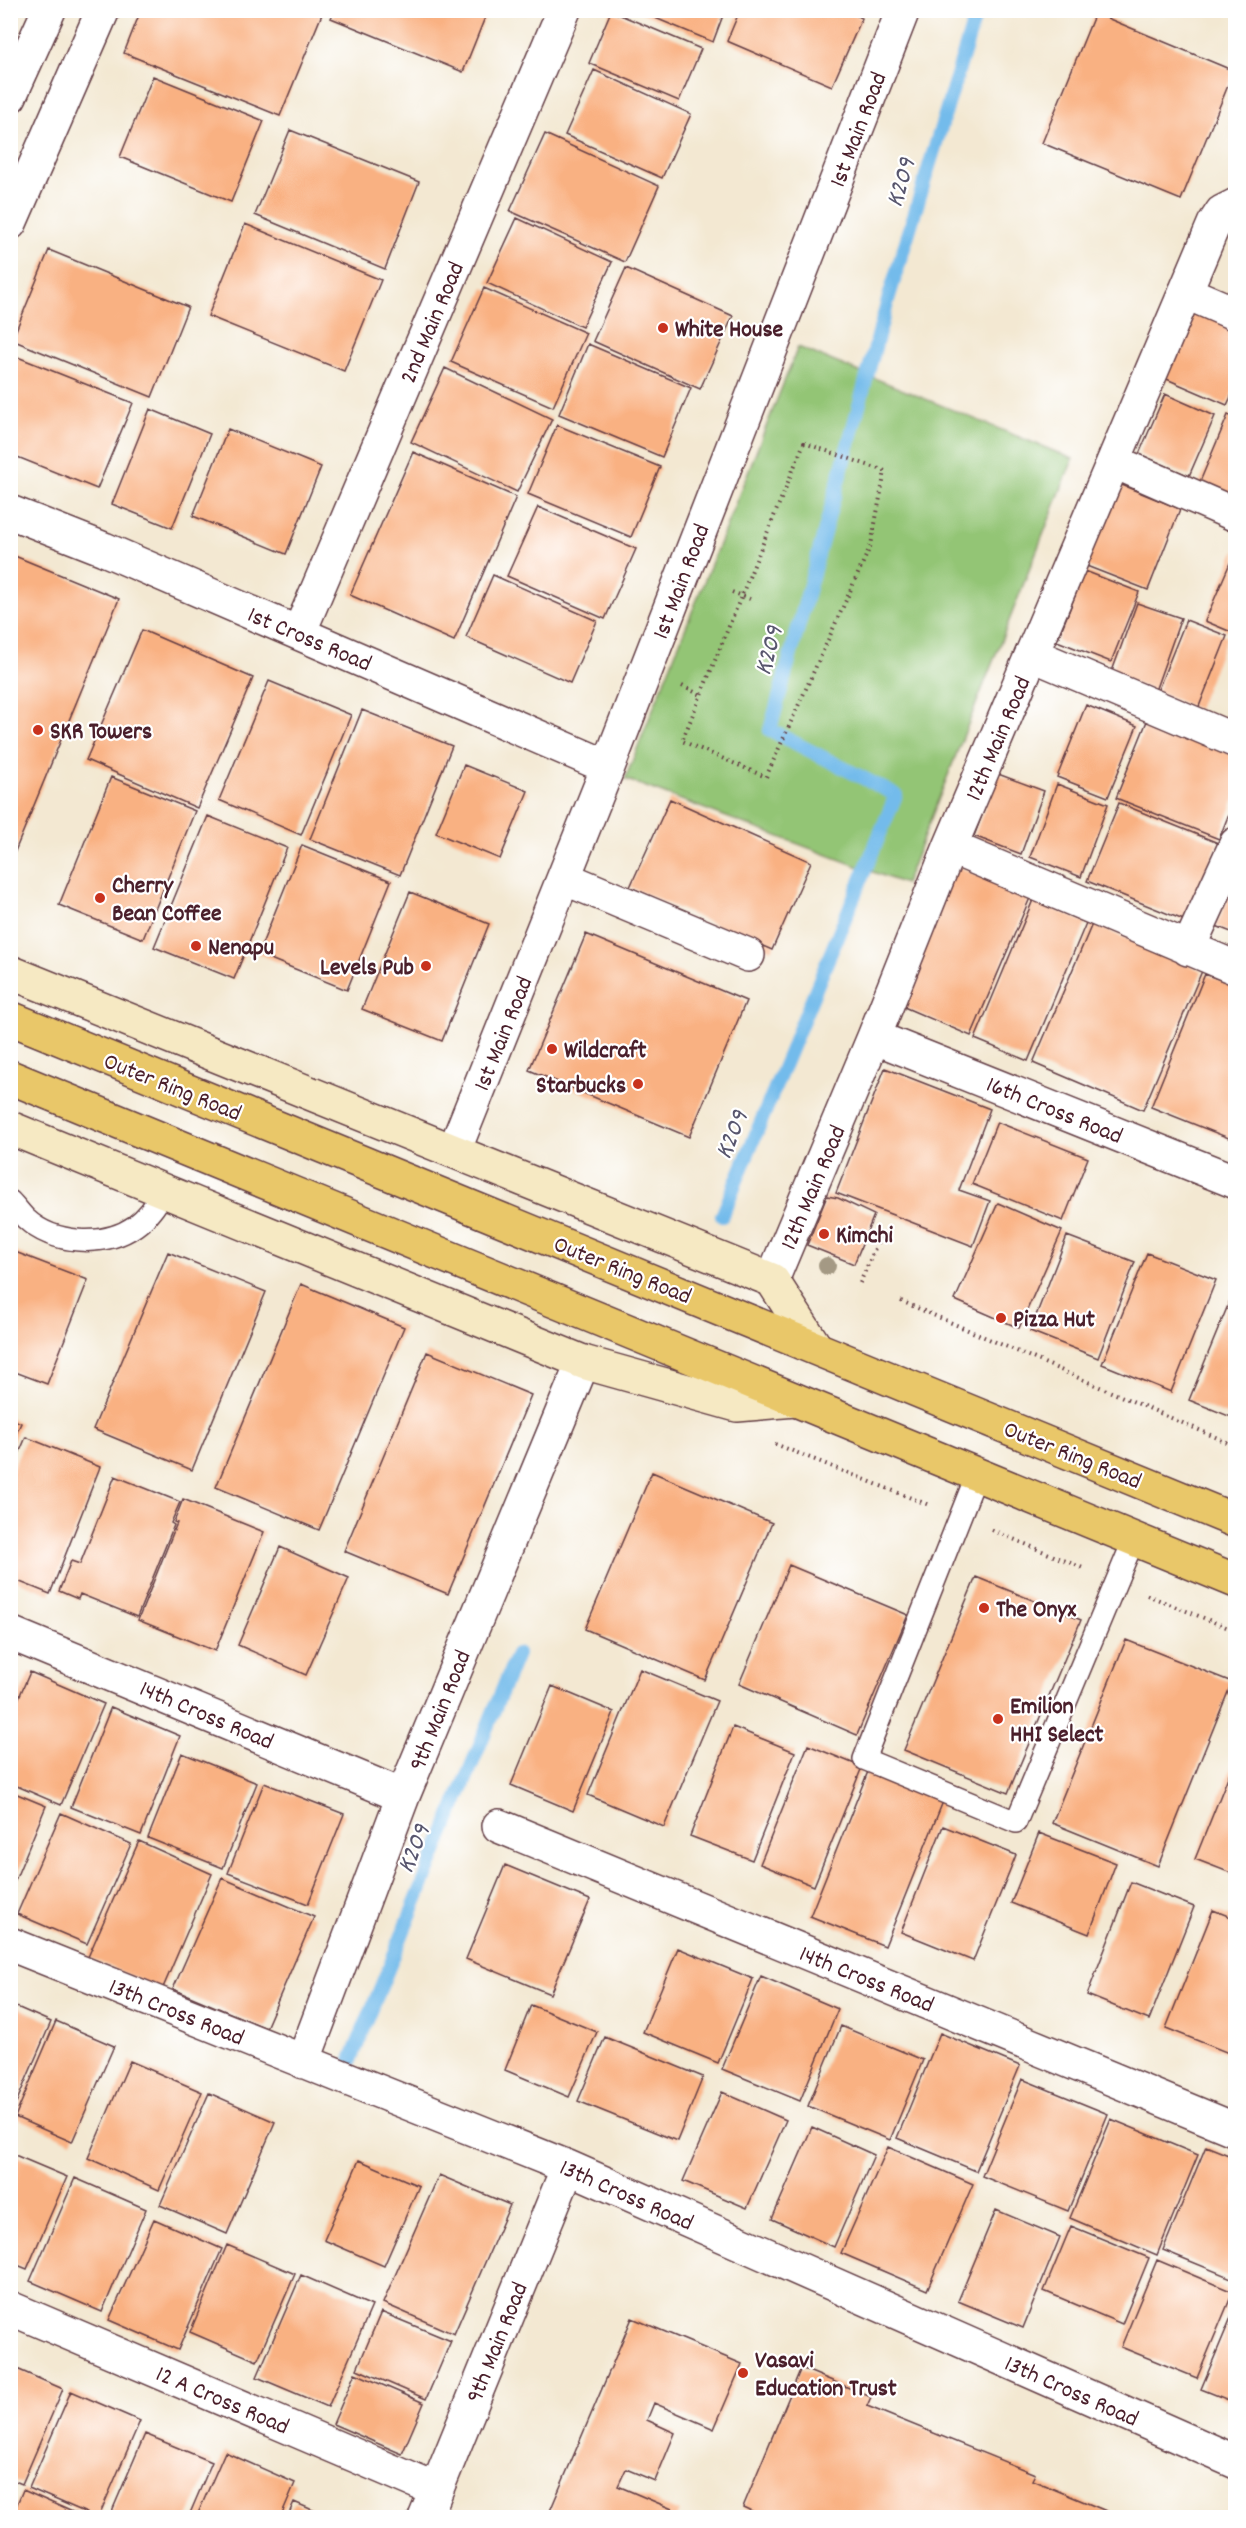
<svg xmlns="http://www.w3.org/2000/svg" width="1246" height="2528" font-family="Dekko,sans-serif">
<rect width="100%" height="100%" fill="#fff"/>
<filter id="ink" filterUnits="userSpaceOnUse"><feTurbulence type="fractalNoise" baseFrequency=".0167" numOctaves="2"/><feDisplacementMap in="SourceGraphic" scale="12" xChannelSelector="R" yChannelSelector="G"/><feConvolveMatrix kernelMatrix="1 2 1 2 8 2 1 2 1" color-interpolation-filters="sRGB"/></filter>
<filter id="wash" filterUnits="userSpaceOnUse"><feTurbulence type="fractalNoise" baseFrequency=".008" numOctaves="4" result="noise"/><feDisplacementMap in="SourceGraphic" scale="24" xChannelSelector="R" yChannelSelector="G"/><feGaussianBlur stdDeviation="1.35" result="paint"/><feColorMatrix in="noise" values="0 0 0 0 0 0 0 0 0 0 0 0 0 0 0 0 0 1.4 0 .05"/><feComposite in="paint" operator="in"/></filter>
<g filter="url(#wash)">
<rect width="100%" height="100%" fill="#f3e8d2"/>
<!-- green -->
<path fill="#93c575" stroke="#6e7250" stroke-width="1.5" d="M 798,347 L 1073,459 L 905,884 L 625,779 Z"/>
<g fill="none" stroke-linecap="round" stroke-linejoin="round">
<!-- stream -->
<path stroke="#73bbeb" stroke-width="14" d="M 722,1216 L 896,795 L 770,730 L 888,300 L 977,10
M 351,2060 L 517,1654"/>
</g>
<g id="blocks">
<!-- building -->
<path fill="#f9b182" d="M 141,10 L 314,10 L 322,14 L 280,116 L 124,53 Z
M 335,10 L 488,10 L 463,72 L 331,18 Z
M 636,10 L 725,10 L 713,42 Z
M 740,10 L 845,10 L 862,18 L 832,86 L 727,41 Z
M 611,11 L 701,49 L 679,101 L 589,63 Z
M 1095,13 L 1234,71 L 1181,200 L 1042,143 Z
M 594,70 L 691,114 L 662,178 L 565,135 Z
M 153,76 L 264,121 L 231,202 L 120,157 Z
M 290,130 L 419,182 L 385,269 L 255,215 Z
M 545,134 L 659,186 L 625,262 L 510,211 Z
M 517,218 L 612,262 L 582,327 L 487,283 Z
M 245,224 L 381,280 L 344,371 L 208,316 Z
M 49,250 L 188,307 L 152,397 L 12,340 Z
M 626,268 L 733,316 L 700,389 L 593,341 Z
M 484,288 L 586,333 L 553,407 L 451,362 Z
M 1193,307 L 1236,325 L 1236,386 L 1227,405 L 1162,377 Z
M 588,344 L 691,388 L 662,457 L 559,414 Z
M 10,354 L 133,403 L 97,489 L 10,454 Z
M 445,368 L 552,419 L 517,492 L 411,442 Z
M 1165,394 L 1215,416 L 1189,476 L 1139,454 Z
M 150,409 L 210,434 L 172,528 L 112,504 Z
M 1228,415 L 1236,418 L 1236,499 L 1199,484 Z
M 557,425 L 660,467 L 631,537 L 528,494 Z
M 228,429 L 321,467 L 286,554 L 193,516 Z
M 413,452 L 516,497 L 454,641 L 350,595 Z
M 1117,483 L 1180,509 L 1148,590 L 1084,565 Z
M 538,507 L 636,549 L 605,619 L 507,576 Z
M 1236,549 L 1236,634 L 1205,621 Z
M 10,554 L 119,599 L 11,861 L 10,861 Z
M 1085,571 L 1139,592 L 1111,662 L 1057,641 Z
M 493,575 L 597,621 L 570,683 L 466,637 Z
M 1137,603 L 1181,618 L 1155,691 L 1111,674 Z
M 1186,620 L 1227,636 L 1198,709 L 1157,692 Z
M 142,630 L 253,678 L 197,808 L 86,760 Z
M 269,681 L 351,715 L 301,835 L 219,800 Z
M 1086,705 L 1137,726 L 1108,797 L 1057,777 Z
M 362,710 L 452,746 L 400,875 L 310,839 Z
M 1147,721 L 1236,756 L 1236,796 L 1219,839 L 1116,798 Z
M 464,765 L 528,791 L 500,859 L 436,833 Z
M 998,774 L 1044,791 L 1021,854 L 974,836 Z
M 111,777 L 195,811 L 143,939 L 59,905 Z
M 1057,784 L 1108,804 L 1081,877 L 1030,857 Z
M 670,799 L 811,862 L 772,950 L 630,887 Z
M 1119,803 L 1218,843 L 1186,921 L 1087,881 Z
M 208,816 L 287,848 L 234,979 L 154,947 Z
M 302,845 L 391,881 L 347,990 L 258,954 Z
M 950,863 L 1030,898 L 971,1036 L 890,1001 Z
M 1236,881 L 1236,934 L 1216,926 Z
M 410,892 L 489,924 L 442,1041 L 362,1009 Z
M 1033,900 L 1086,923 L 1028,1061 L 975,1039 Z
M 1092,924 L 1202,971 L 1143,1110 L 1033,1063 Z
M 586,934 L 746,1001 L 689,1137 L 529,1070 Z
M 1205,974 L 1236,986 L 1236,1141 L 1151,1107 Z
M 885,1068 L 990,1109 L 959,1190 L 990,1201 L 973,1246 L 836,1193 Z
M 997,1122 L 1088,1158 L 1063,1221 L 972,1184 Z
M 827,1196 L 838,1198 L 874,1215 L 854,1264 L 807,1245 Z
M 998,1203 L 1062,1231 L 1019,1328 L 955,1300 Z
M 1067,1236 L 1135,1262 L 1098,1358 L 1030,1331 Z
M 10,1250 L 88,1280 L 47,1384 L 10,1370 Z
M 168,1252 L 266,1292 L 192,1470 L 93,1429 Z
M 1147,1253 L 1216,1280 L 1171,1392 L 1102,1364 Z
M 301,1284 L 404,1327 L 319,1530 L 216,1487 Z
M 1231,1298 L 1236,1300 L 1236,1419 L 1189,1400 Z
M 427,1352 L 531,1395 L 448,1594 L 344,1551 Z
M 10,1418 L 21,1423 L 10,1447 Z
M 26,1437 L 100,1467 L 50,1594 L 10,1578 L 10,1475 Z
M 652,1472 L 772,1523 L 705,1680 L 585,1629 Z
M 115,1476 L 180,1502 L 171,1523 L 174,1525 L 137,1617 L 80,1594 L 78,1599 L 59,1591 L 71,1561 L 80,1564 Z
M 183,1499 L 264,1532 L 215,1651 L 138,1620 L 177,1523 L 174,1522 Z
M 280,1547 L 349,1578 L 306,1675 L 238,1645 Z
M 789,1565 L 908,1615 L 857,1735 L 739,1684 Z
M 976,1577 L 1081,1620 L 1008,1793 L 904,1750 Z
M 1126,1640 L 1232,1682 L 1158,1866 L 1052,1823 Z
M 640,1669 L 717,1701 L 664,1827 L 588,1795 Z
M 30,1672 L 104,1704 L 61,1805 L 10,1783 L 10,1718 Z
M 552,1686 L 614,1712 L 573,1811 L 511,1785 Z
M 111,1707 L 180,1736 L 141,1835 L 71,1807 Z
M 733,1727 L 795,1752 L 752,1860 L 690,1836 Z
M 808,1745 L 862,1767 L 814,1886 L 760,1864 Z
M 182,1753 L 257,1783 L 223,1868 L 148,1838 Z
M 1236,1757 L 1236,1875 L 1195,1859 Z
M 869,1769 L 944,1799 L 885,1946 L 810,1916 Z
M 264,1783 L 344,1814 L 308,1904 L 228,1873 Z
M 10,1791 L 46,1806 L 11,1890 L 10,1890 Z
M 61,1813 L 131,1844 L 87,1944 L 17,1914 Z
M 943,1826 L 1016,1855 L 973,1961 L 901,1932 Z
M 1039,1833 L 1116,1863 L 1089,1934 L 1011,1903 Z
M 139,1841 L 212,1874 L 162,1990 L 88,1957 Z
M 505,1865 L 590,1900 L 550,1994 L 466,1959 Z
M 222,1878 L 314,1917 L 266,2028 L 173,1989 Z
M 1131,1882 L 1194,1907 L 1149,2020 L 1087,1995 Z
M 1213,1910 L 1236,1919 L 1236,2056 L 1166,2028 Z
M 678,1948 L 753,1979 L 718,2063 L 643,2032 Z
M 761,1976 L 838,2009 L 800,2101 L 722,2069 Z
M 10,2004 L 51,2022 L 10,2117 Z
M 531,2005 L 597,2032 L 569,2097 L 505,2070 Z
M 56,2021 L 114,2046 L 72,2142 L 15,2117 Z
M 841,2026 L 923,2060 L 890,2140 L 808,2106 Z
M 940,2033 L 1020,2066 L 976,2171 L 897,2138 Z
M 605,2037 L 703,2077 L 677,2141 L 578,2101 Z
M 130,2061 L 202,2092 L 159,2190 L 88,2158 Z
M 1022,2079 L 1108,2114 L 1068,2211 L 982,2176 Z
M 722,2092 L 786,2120 L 747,2208 L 683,2181 Z
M 209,2093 L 275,2122 L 227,2234 L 160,2205 Z
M 1111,2119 L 1198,2155 L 1157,2255 L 1070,2218 Z
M 812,2127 L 874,2155 L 834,2247 L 772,2219 Z
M 1206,2146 L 1236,2158 L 1236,2280 L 1163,2250 Z
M 888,2147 L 973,2184 L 927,2290 L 841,2253 Z
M 10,2153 L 67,2177 L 27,2269 L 10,2262 Z
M 359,2160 L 419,2186 L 384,2266 L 324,2240 Z
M 439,2175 L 510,2205 L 454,2334 L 383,2303 Z
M 75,2178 L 146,2209 L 102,2312 L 30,2281 Z
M 996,2210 L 1060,2237 L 1023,2328 L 958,2301 Z
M 154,2219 L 222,2249 L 178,2350 L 109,2320 Z
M 1071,2226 L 1149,2258 L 1122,2324 L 1044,2291 Z
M 227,2245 L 295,2274 L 257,2361 L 190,2332 Z
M 1157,2260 L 1233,2292 L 1197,2378 L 1121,2347 Z
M 301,2275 L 372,2306 L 328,2407 L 257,2377 Z
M 1235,2308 L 1236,2308 L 1236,2403 L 1201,2389 Z
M 381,2312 L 451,2341 L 426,2399 L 357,2369 Z
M 632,2318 L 742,2364 L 714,2429 L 654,2403 L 647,2420 L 675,2433 L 655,2481 L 626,2469 L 618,2486 L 679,2512 L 676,2518 L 547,2518 Z
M 10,2366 L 63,2389 L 22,2484 L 10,2479 Z
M 801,2368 L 871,2397 L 867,2406 L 1035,2474 L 1032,2480 L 1123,2518 L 751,2518 L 754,2512 L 743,2507 Z
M 355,2373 L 424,2403 L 402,2454 L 333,2424 Z
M 71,2391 L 140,2421 L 98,2518 L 29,2488 Z
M 145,2434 L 212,2462 L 188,2518 L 109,2518 Z
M 225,2452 L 295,2483 L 280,2518 L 196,2518 Z
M 23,2490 L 86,2518 L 11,2518 Z
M 294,2502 L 331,2518 L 287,2518 Z"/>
</g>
</g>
<g filter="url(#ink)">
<use href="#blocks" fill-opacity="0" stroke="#633d44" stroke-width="1.5"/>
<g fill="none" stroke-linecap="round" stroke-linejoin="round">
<!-- service casing -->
<g stroke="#633d44" stroke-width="24">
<path id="service" d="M 10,1201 C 16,1207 20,1213 26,1219 C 53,1244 104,1248 135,1226 C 148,1217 156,1205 164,1191
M 977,1474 L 864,1759 L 1016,1822 L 1134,1539"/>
</g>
<!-- minor casing -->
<g stroke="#633d44" stroke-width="36">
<path id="minor" d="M 1185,292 L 1236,314
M 1115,462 L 1236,515
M 10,512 L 104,549 L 608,767
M 299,633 L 564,10
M 1033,655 L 1236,741
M 950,847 L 1236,968
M 564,878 L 748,955
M 1188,949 L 1236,844
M 874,1037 L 1236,1182
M 454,1151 L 608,767 L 903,10
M 772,1280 L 874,1037 L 950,847 L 1214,224 L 1222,212 L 1236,205
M 10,1633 L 403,1796
M 499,1826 L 1236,2130
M 10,1944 L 568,2167 L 1236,2462
M 303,2062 L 403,1796 L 583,1362
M 10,2308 L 436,2490
M 425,2518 L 568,2167"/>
</g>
<!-- tertiary casing -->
<g stroke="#633d44" stroke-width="36">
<path id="tertiary" d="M 10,96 L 49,10
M 10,223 L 103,10"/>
</g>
<!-- secondary casing -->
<g stroke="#633d44" stroke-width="36">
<path id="secondary" d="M 10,972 L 772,1280 L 816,1348
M 10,1128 L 583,1362 L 737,1405 L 795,1400"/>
</g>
<!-- trunk casing -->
<g stroke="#633d44" stroke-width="36">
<path id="trunk" d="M 10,1018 L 1236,1521
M 10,1077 L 1236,1581"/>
</g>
<!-- path -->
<path stroke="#633d44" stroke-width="4" stroke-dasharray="1.5 4.5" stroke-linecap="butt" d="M 804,443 L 885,471 L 871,545 L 766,777 L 682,741 Z
M 732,592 L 750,599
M 682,686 L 701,695
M 860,1283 L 883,1230
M 901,1301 L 1236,1446
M 775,1444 L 929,1505
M 992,1530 L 1085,1569
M 1147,1595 L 1236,1631"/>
<!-- service -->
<use href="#service" stroke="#fff" stroke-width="21"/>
<!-- minor -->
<use href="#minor" stroke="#fff" stroke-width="33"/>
<!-- tertiary -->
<use href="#tertiary" stroke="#fff" stroke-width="33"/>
<!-- secondary -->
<use href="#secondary" stroke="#f6e9c3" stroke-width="33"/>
<!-- trunk -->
<use href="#trunk" stroke="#e9c769" stroke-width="33"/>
</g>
<!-- trees -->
<circle fill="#a49984" cx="827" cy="1266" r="9"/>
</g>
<!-- markers -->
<g fill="#c8321e" stroke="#fff" stroke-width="2">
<circle cx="663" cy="328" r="6"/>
<circle cx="38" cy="730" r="6"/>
<circle cx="100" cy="898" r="6"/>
<circle cx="196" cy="946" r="6"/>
<circle cx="426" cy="966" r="6"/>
<circle cx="552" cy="1049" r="6"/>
<circle cx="638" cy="1084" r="6"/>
<circle cx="824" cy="1234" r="6"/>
<circle cx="1001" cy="1318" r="6"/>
<circle cx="984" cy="1608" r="6"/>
<circle cx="998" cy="1719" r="6"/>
<circle cx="743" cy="2373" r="6"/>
</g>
<g text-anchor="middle" stroke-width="4.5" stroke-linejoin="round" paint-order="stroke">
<!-- street labels -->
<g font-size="24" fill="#4a1f2b" stroke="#fff">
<text transform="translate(857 129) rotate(-69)" y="8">1st Main Road</text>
<text transform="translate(431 322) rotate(-67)" y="8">2nd Main Road</text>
<text transform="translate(680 581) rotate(-69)" y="8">1st Main Road</text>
<text transform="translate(310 638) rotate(23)" y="8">1st Cross Road</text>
<text transform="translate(997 738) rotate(-67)" y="8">12th Main Road</text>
<text transform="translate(502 1033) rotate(-68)" y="8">1st Main Road</text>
<text transform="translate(173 1086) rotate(22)" y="8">Outer Ring Road</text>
<text transform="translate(1055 1109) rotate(22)" y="8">16th Cross Road</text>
<text transform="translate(812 1187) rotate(-67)" y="8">12th Main Road</text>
<text transform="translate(623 1269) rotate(22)" y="8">Outer Ring Road</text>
<text transform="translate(1073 1454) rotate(22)" y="8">Outer Ring Road</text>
<text transform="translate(439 1710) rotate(-68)" y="8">9th Main Road</text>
<text transform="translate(207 1714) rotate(23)" y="8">14th Cross Road</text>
<text transform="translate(867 1978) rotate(22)" y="8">14th Cross Road</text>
<text transform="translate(177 2011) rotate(22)" y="8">13th Cross Road</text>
<text transform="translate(627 2194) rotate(24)" y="8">13th Cross Road</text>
<text transform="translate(496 2342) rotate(-68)" y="8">9th Main Road</text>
<text transform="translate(1072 2390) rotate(24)" y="8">13th Cross Road</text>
<text transform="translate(223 2399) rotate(23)" y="8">12 A Cross Road</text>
</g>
<!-- poi labels -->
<g font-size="24" font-weight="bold" fill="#4a1f2b" stroke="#fff" text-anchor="start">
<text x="675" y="336">White House</text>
<text x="50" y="738">SKR Towers</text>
<text x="112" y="892">Cherry<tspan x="112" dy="28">Bean Coffee</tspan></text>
<text x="208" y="954">Nenapu</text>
<text x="414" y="974" text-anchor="end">Levels Pub</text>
<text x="564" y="1057">Wildcraft</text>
<text x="626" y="1092" text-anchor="end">Starbucks</text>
<text x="836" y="1242">Kimchi</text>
<text x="1013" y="1326">Pizza Hut</text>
<text x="996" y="1616">The Onyx</text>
<text x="1010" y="1713">Emilion<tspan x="1010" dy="28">HHI Select</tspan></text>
<text x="755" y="2367">Vasavi<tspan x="755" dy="28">Education Trust</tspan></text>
</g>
<!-- water labels -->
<g font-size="26" font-style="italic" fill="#58566e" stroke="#fff">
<text transform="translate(899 182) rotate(-73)" y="9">K209</text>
<text transform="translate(767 650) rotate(-75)" y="9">K209</text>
<text transform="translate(730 1134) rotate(-68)" y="9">K209</text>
<text transform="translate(412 1848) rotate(-68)" y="9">K209</text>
</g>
</g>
<!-- margin -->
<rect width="1246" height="2528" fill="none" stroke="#fff" stroke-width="36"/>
</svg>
